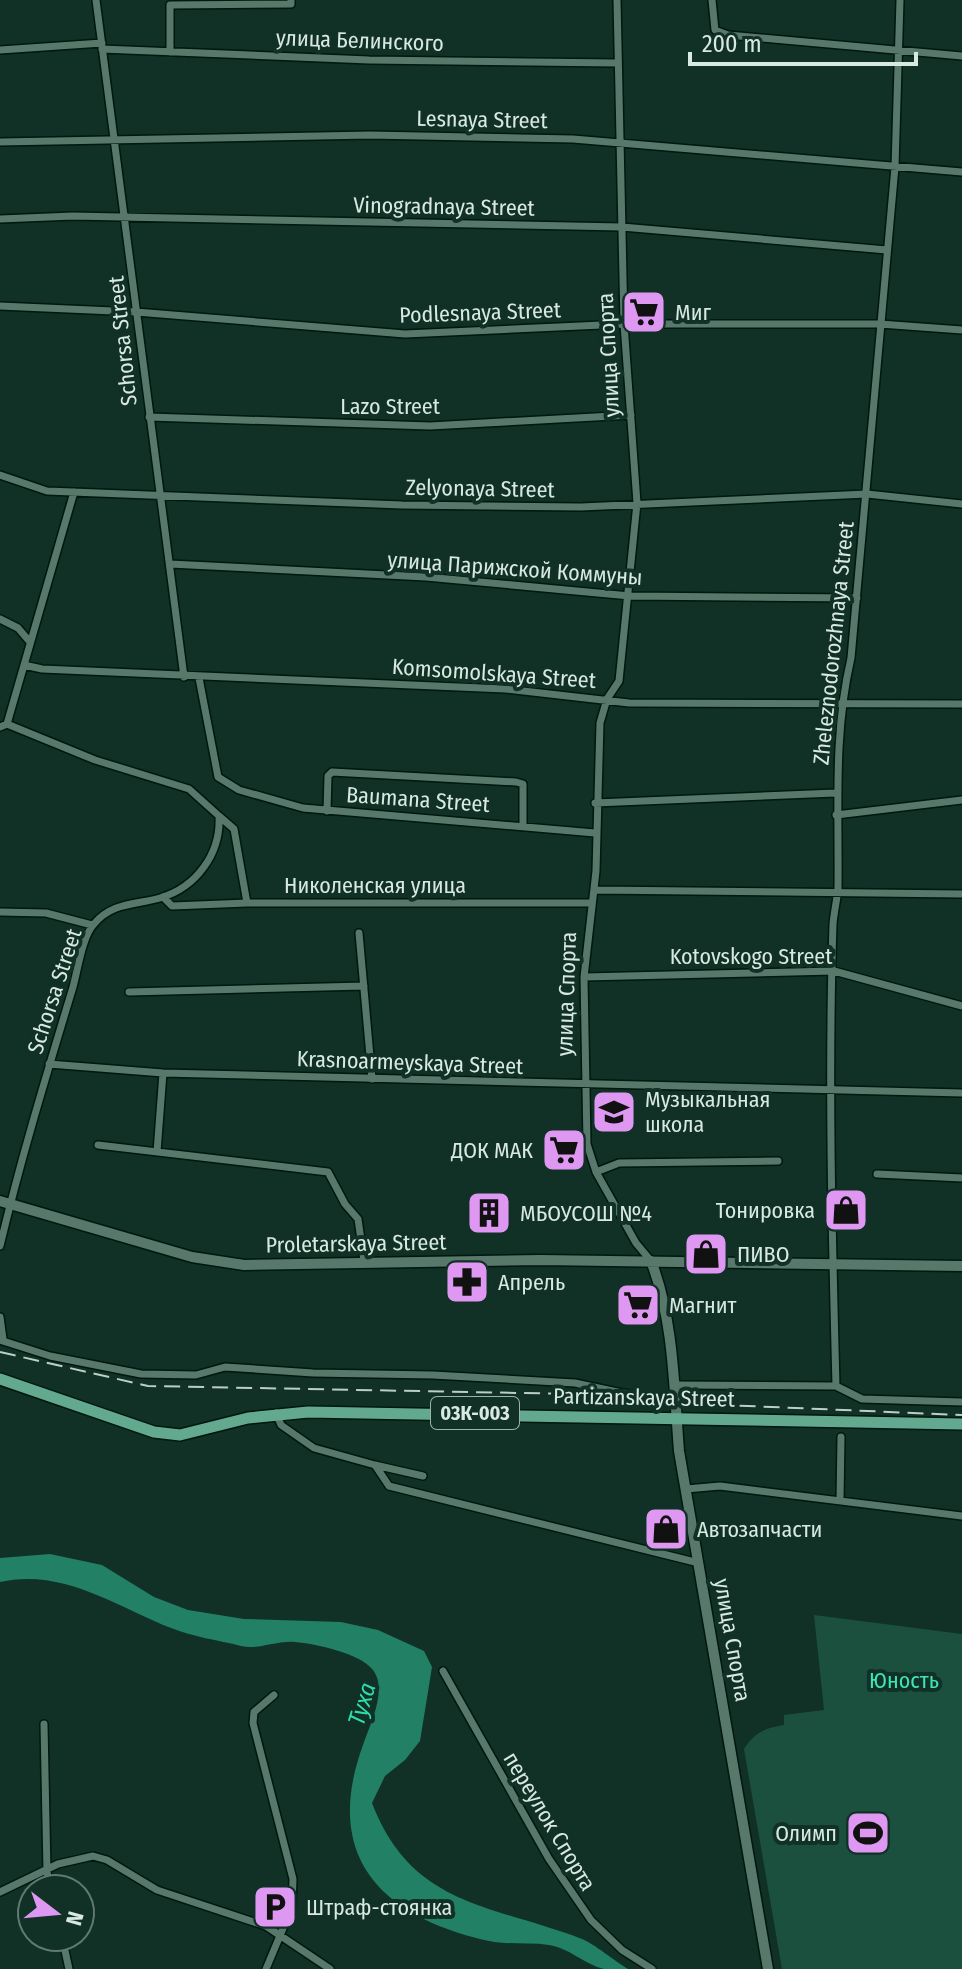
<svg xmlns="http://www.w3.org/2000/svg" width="962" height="1969" font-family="'Fira Sans Condensed',sans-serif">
<rect width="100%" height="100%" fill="#113026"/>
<!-- green -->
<path fill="#1b503f" d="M 814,1615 L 962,1634 L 962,1969 L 782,1969 L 744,1749 C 755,1732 765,1728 784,1725 L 784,1715 L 824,1710 Z"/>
<!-- water -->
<path fill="#228064" d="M 50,1554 L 102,1565 L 154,1597 L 188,1610 L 244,1619 L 341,1622 L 378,1630 L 424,1651 L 432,1667 L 420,1741 L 405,1760 L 385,1776 L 372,1803 C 412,1907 491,1904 582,1939 C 593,1943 616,1962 628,1969 C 621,1969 611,1969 604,1969 C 586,1965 569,1948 549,1945 C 529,1942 509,1945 489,1941 C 381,1917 322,1857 363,1745 C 370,1724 388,1690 373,1670 C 360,1653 316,1644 295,1642 C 277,1640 259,1650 241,1646 C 218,1640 193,1637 171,1628 C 115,1606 63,1568 0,1582 L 0,1558 Z"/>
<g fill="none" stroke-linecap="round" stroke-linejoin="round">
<!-- street casing -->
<g stroke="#00180f" stroke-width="10">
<path id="street" d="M 96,0 L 184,677
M 617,0 L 624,324 L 637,503 L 619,681 L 607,699 L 600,723 L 596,871 L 584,977 L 587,1144 L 596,1172 L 636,1243 L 651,1261
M 712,0 L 715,30 L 728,35 L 962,56
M 102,49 L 369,60 L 616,63
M 0,50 L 102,43
M 170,52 L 170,5 L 291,4 L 291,0
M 0,142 L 370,135 L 573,139 L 962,172
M 0,219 L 73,216 L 622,227 L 887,250
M 0,306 L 136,312 L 405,334 L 624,324 L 880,324 L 962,330
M 149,417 L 430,426 L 631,415
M 0,475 L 47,491 L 402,505 L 581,507 L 867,494 L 962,504
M 170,564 L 426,577 L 630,596 L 857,598
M 0,619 L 18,628 L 30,642
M 24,665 L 42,669 L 505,689 L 629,703 L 962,704
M 199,678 L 218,777 L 239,790 L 303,808 L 595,833
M 7,724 L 74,492
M 0,727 L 7,724 L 95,760 L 189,789 L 219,816 C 221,853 197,887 160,898 C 136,905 112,902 94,924 C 82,937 78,969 73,987 C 47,1073 21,1158 0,1246
M 595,803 L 835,793
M 327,811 L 328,776 L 332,772 L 516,782 L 523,784 L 523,825
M 836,815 L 962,800
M 219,816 L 234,829 L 247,903
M 595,890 L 962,894
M 163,897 L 172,906 L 247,903 L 591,903
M 0,912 L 46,913 L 92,925
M 359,933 L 372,1079
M 584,977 L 834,971 L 962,1006
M 129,992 L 364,986
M 49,1064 L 163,1073 L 962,1093
M 98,1145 L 328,1172 L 345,1204 L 358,1219 L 364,1261
M 157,1152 L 163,1073
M 596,1172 L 619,1163 L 778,1161
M 877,1174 L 962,1178
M 0,1317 L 3,1339
M 0,1340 L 50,1356 L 141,1374 L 196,1375 L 225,1367 L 313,1373 L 433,1375 L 575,1383 L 622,1393 L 675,1398
M 675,1385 L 836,1386 L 862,1399 L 962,1402
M 836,1386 C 832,1233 828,1078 833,924 C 834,912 837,900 838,888 C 839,809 833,735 851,658 L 895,167 L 900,0
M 276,1413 L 281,1425 L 314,1448 L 375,1465 L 389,1486 L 699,1563
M 375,1465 L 423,1476
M 686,1489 L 720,1486 L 962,1516
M 840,1500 L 841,1437
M 443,1671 L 549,1859 L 591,1920 L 622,1950 L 652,1969
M 44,1724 L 47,1872 L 51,1889
M 0,1892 L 58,1864 L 93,1856 L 107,1860 L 157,1890 L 266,1926 L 330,1969
M 62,1937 L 69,1969
M 266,1969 L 292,1907 L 293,1879 L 253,1723 L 254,1712 L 274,1695"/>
</g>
<!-- secondary casing -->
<g stroke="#00180f" stroke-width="13">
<path id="secondary" d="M 0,1201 L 192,1257 L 244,1265 L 541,1260 L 962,1266
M 651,1261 C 674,1320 674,1389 679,1451 L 768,1969"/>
</g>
<!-- primary casing -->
<g stroke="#00180f" stroke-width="14">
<path id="primary" d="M 0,1379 L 154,1432 L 180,1435 L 248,1418 L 308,1412 L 962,1424"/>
</g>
<!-- street -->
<use href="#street" stroke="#58786b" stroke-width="7"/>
<!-- secondary -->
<use href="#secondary" stroke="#58786b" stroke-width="10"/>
<!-- primary -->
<use href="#primary" stroke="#63a990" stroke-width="11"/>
<!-- rail -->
<path stroke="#bbcec7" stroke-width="2" stroke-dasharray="16 8" stroke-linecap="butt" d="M 0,1352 L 148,1386 L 574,1394 L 676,1403 L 962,1415"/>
</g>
<!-- icons -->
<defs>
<g id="supermarket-square" transform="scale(2.3)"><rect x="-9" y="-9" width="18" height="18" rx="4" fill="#de98f2" stroke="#113026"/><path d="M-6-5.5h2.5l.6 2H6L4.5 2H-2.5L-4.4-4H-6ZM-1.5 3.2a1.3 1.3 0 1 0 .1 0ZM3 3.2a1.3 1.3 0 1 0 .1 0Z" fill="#111"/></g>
<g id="school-square" transform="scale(2.3)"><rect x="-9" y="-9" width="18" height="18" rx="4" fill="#de98f2" stroke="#113026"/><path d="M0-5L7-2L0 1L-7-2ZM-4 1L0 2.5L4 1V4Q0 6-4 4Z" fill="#111"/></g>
<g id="shop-square" transform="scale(2.3)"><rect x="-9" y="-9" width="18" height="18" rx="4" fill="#de98f2" stroke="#113026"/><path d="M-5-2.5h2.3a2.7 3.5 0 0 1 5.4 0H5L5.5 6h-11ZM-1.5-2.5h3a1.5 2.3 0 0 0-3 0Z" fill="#111"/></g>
<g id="building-square" transform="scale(2.3)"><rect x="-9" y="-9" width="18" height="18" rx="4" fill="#de98f2" stroke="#113026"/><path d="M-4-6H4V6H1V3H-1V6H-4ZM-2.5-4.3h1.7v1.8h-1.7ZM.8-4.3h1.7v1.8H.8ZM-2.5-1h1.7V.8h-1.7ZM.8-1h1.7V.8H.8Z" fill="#111"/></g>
<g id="pharmacy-square" transform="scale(2.3)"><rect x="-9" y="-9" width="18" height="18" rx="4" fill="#de98f2" stroke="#113026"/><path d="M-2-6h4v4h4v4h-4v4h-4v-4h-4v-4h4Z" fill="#111"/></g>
<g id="stadium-square" transform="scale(2.3)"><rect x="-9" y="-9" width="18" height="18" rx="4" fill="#de98f2" stroke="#113026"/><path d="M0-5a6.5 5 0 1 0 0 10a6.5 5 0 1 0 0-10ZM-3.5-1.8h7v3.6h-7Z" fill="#111"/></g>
<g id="parking-square" transform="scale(2.3)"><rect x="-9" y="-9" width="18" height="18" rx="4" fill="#de98f2" stroke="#113026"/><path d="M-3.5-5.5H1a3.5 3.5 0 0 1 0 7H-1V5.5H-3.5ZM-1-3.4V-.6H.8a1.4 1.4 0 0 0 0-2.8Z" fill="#111"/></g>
</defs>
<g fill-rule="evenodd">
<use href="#supermarket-square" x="644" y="312"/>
<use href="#school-square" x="614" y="1112"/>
<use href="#supermarket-square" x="564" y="1150"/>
<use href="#shop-square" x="846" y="1210"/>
<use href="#building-square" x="489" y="1213"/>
<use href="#shop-square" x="706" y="1254"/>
<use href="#pharmacy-square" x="467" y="1282"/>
<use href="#supermarket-square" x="638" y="1305"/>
<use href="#shop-square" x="666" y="1529"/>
<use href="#stadium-square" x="868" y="1833"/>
<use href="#parking-square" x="275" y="1907"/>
</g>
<g text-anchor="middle" stroke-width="8" stroke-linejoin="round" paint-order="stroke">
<!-- shield labels -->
<rect fill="#113026" stroke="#9cb2aa" stroke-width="2" x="431" y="1397" width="88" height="32" rx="6"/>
<g font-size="20" font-weight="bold" fill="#d8e9e2">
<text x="475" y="1420">03К-003</text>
</g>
<!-- street labels -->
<g font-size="22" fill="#d8e9e2" stroke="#113026">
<text transform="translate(360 40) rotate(2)" y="8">улица Белинского</text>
<text transform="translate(482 119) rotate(1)" y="8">Lesnaya Street</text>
<text transform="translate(444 206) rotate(1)" y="8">Vinogradnaya Street</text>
<text transform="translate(480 312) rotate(-2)" y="8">Podlesnaya Street</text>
<text transform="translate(122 341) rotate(-96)" y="8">Schorsa Street</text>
<text transform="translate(608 355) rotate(-93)" y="8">улица Спорта</text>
<text x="390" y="414">Lazo Street</text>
<text transform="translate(480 488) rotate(1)" y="8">Zelyonaya Street</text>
<text transform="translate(515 568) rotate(4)" y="8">улица Парижской Коммуны</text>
<text transform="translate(833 643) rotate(-84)" y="8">Zheleznodorozhnaya Street</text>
<text transform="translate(494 673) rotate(4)" y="8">Komsomolskaya Street</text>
<text transform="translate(418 799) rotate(4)" y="8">Baumana Street</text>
<text x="375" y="893">Николенская улица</text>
<text x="751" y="964">Kotovskogo Street</text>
<text transform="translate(54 991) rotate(-72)" y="8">Schorsa Street</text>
<text transform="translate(566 994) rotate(-88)" y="8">улица Спорта</text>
<text transform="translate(410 1062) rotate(2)" y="8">Krasnoarmeyskaya Street</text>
<text transform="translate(356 1243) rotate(-1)" y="8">Proletarskaya Street</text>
<text transform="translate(644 1397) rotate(1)" y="8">Partizanskaya Street</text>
<text transform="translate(733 1640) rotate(80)" y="8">улица Спорта</text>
<text transform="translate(550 1821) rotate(59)" y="8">переулок Спорта</text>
</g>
<!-- poi labels -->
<g font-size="22" fill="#d8e9e2" stroke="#113026" text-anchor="start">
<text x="675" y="320">Миг</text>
<text x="645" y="1107">Музыкальная<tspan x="645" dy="25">школа</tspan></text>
<text x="533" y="1158" text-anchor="end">ДОК МАК</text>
<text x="815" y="1218" text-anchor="end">Тонировка</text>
<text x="520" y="1221">МБОУСОШ №4</text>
<text x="737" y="1262">ПИВО</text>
<text x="498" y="1290">Апрель</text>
<text x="669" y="1313">Магнит</text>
<text x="697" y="1537">Автозапчасти</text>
<text x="837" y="1841" text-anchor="end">Олимп</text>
<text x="306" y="1915">Штраф-стоянка</text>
</g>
<!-- park labels -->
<g font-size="22" fill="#3ee5b4" stroke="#113026">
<text x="904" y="1688">Юность</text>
</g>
<!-- water labels -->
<g font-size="24" font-style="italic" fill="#30dcac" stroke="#113026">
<text transform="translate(362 1704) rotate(-73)" y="8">Туха</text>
</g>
</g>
<!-- north arrow -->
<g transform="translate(56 1913) rotate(106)"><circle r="38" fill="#113026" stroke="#617a71" stroke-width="2"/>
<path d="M0-6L14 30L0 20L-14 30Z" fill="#de98f2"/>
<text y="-12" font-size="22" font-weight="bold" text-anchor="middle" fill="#d8e9e2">N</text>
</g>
<!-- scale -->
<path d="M690 52v12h226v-12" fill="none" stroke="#d8e9e2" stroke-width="4"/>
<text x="702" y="52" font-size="24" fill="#d8e9e2" stroke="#113026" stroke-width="6" paint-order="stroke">200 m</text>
</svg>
